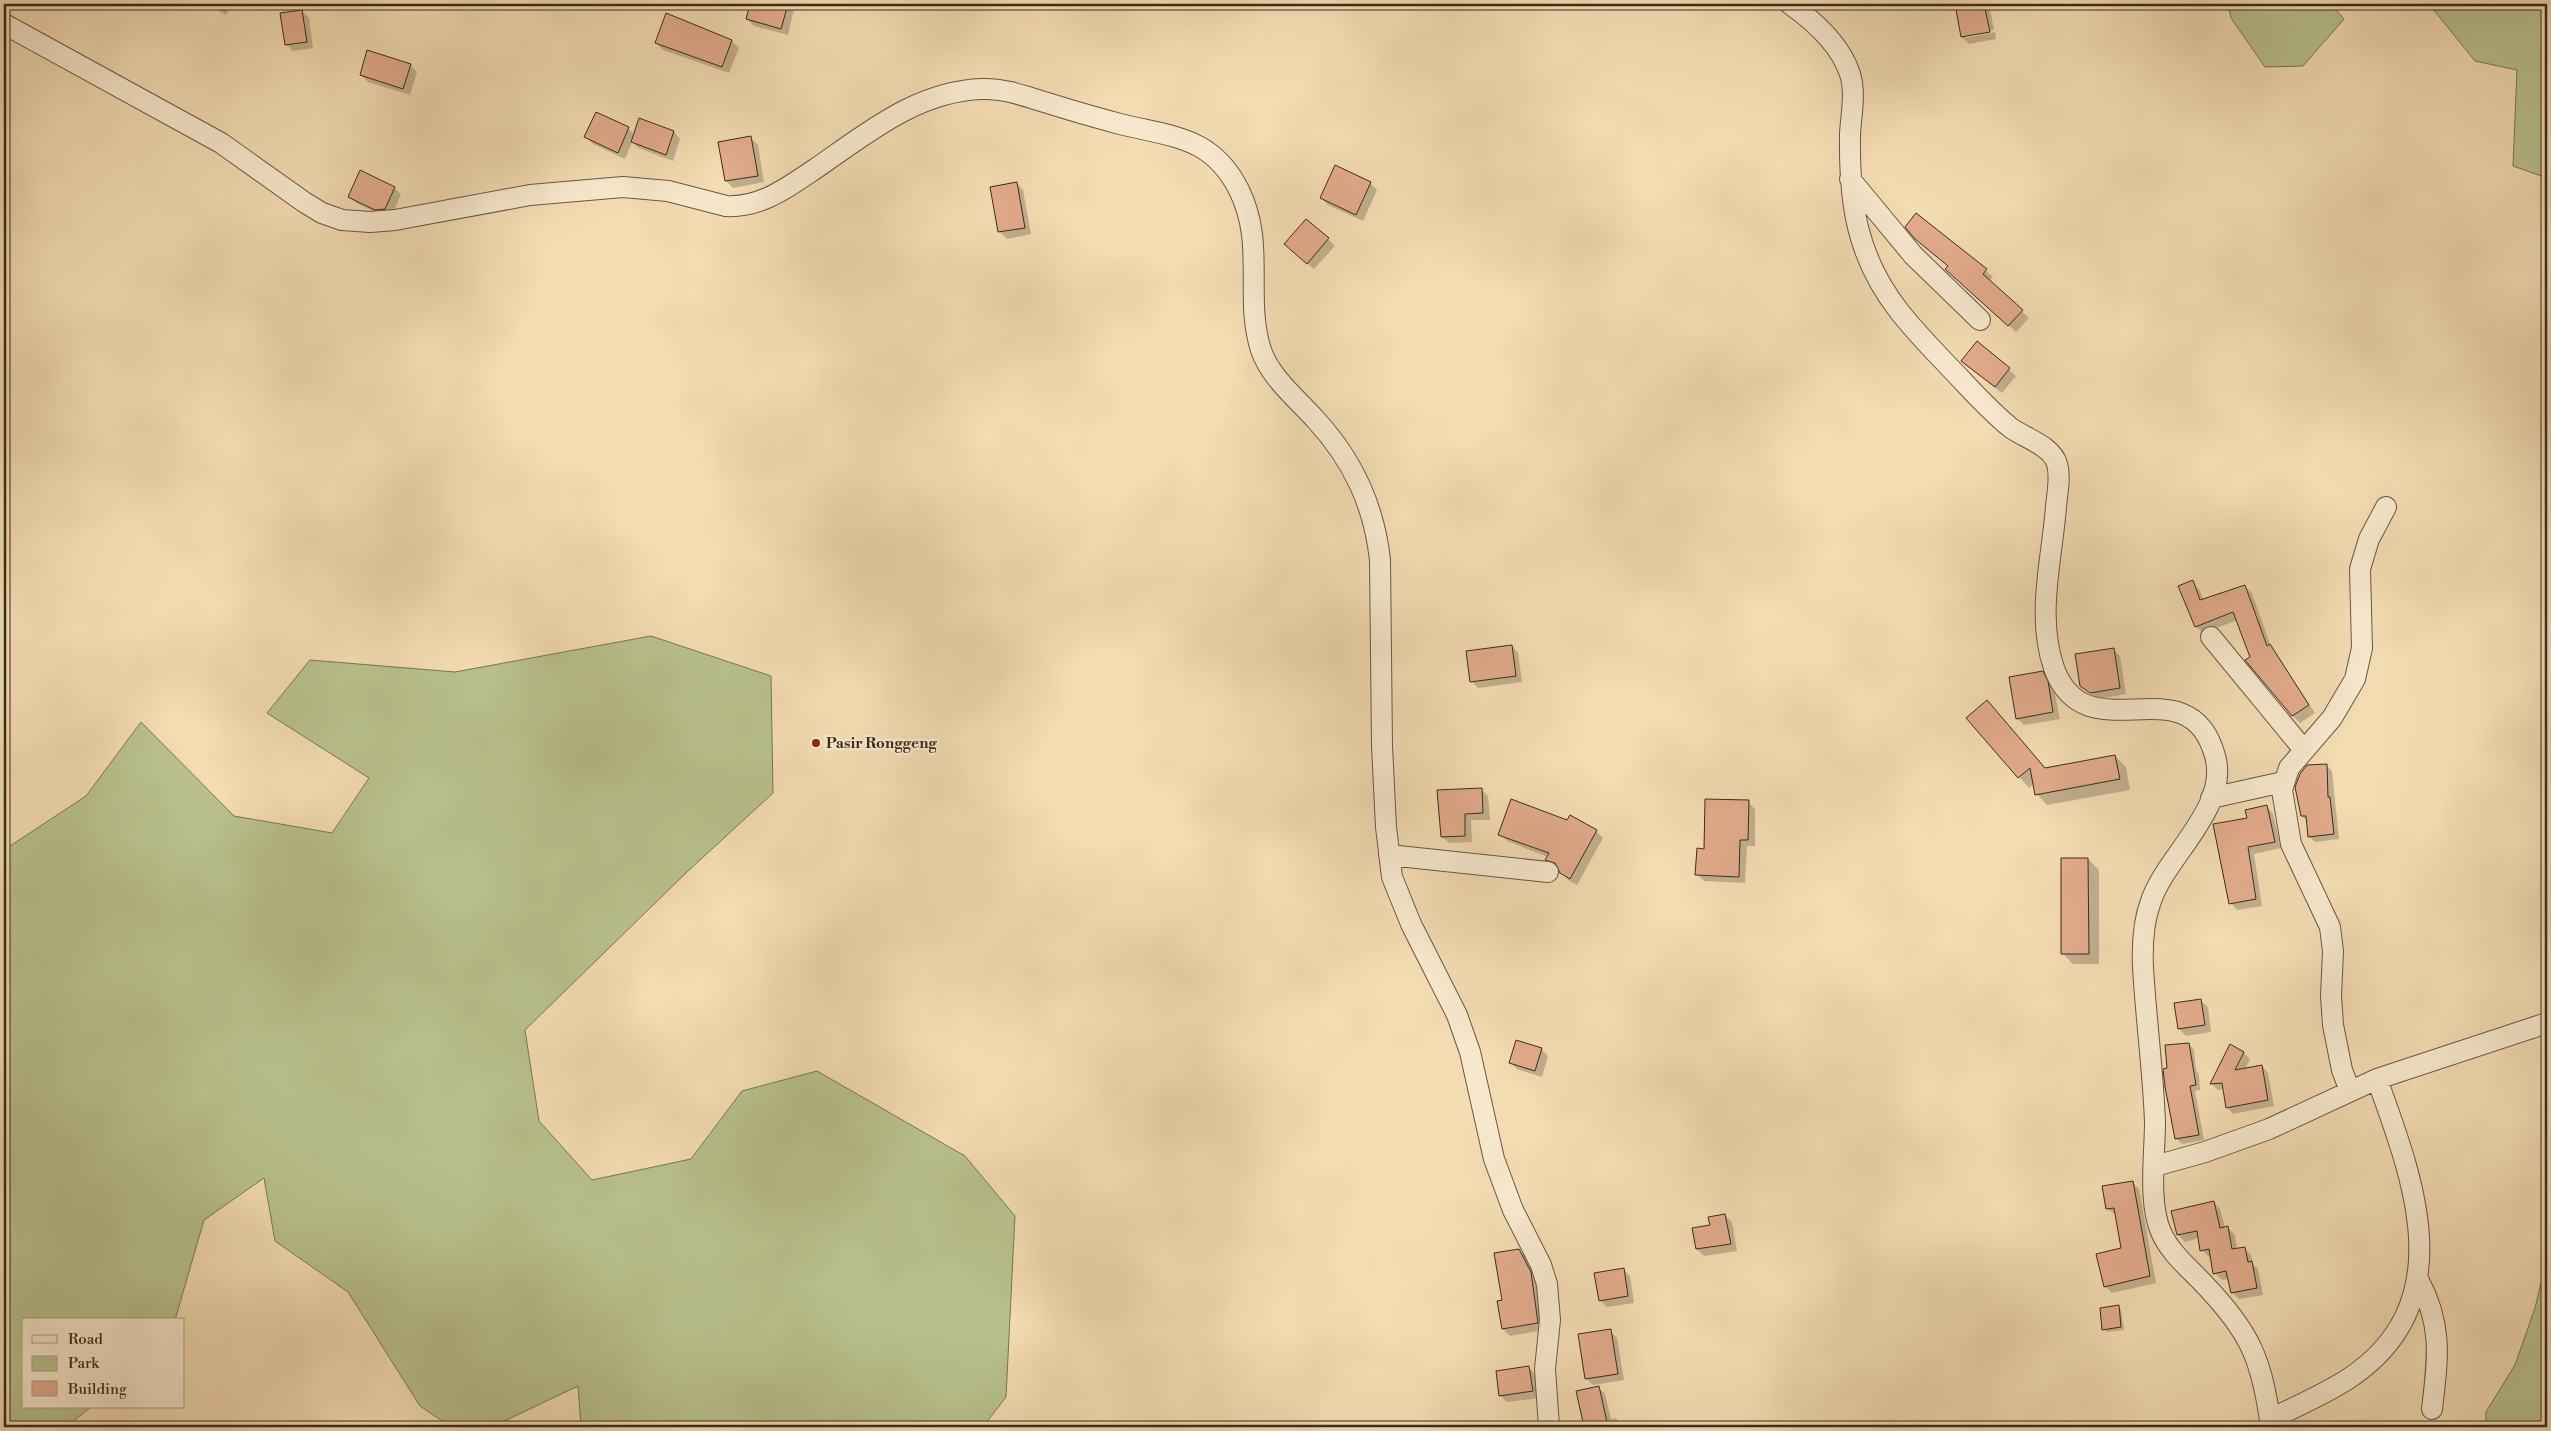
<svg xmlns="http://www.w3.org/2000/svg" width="2551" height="1431" font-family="'Libre Bodoni',serif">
<rect width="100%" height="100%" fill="#f3dbb2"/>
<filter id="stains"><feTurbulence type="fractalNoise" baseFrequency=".004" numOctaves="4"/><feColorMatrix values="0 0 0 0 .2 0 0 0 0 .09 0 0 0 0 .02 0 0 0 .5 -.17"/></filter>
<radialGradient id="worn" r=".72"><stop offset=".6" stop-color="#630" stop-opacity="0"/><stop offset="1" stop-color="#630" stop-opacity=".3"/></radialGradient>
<!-- green -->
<path fill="#b8c18e" stroke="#787655" d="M 2228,4 L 2331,4 L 2344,19 L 2303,66 L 2265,67 L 2231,18 Z
M 2429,4 L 2547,4 L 2547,178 L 2513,166 L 2517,70 L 2475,61 Z
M 651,636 L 771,676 L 773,793 L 688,871 L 525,1030 L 539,1121 L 592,1180 L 691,1159 L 742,1091 L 817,1071 L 965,1156 L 1015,1216 L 1006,1397 L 983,1427 L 581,1427 L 578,1386 L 492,1427 L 451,1427 L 420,1406 L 348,1292 L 275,1241 L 264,1178 L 204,1220 L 175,1320 L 24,1320 L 24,1407 L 91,1407 L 66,1427 L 4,1427 L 4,850 L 86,796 L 141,722 L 234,816 L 332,833 L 369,778 L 267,713 L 310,660 L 455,672 Z
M 2547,1258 L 2547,1427 L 2486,1427 L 2486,1412 L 2515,1365 L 2535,1308 Z"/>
<!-- shadow -->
<path fill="#0003" d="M 207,4 L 232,4 L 226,15 Z
M 751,4 L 789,4 L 794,9 L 788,35 L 754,26 L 747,19 Z
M 1956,4 L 1989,4 L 1994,30 L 1966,35 L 1966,38 L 1995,32 L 1996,39 L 1969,44 L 1962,37 Z
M 302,11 L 309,18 L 313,48 L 293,51 L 286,44 Z
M 667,15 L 732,41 L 739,48 L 729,73 L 663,50 L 656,43 Z
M 410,65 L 417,72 L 410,95 L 368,82 L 361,75 Z
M 628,128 L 634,135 L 674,132 L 680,139 L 673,161 L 639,148 L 632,142 L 625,159 L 593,144 L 586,137 Z
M 751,138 L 758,145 L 764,182 L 733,188 L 726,181 Z
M 1370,183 L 1377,190 L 1363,221 L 1328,205 L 1321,198 Z
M 1017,184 L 1023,190 L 1031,234 L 1007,239 L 1000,232 Z
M 394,188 L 401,194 L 392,215 L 383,216 L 356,203 L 349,196 Z
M 1328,239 L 1335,246 L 1314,269 L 1293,251 Z
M 1962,250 L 1993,277 L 1989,281 L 2029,318 L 2016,332 L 1954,276 Z
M 1977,343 L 2016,376 L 2002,393 L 1970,368 Z
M 2192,582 L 2199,589 L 2204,601 L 2245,586 L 2252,593 L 2271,647 L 2315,713 L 2300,723 L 2293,716 L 2247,660 L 2251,657 L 2238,620 L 2203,633 L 2196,627 Z
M 1512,646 L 1518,653 L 1522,682 L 1478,688 L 1471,681 Z
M 2113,649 L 2120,656 L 2126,694 L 2098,699 L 2081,686 Z
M 2042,673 L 2054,689 L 2060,719 L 2024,725 L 2017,718 Z
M 1987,701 L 2046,769 L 2115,756 L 2126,767 L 2130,790 L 2047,805 L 2037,794 L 2035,783 L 2029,788 L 1968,718 Z
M 2326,765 L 2332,771 L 2339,839 L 2315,842 L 2309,836 L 2307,821 L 2302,816 Z
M 1481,789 L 1488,796 L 1490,820 L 1471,820 L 1472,842 L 1449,843 L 1442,837 Z
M 1748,802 L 1755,809 L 1755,846 L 1747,846 L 1745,883 L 1704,881 L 1697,874 L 1706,850 Z
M 2267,807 L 2273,814 L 2281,848 L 2254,854 L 2262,906 L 2237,910 L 2231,903 L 2248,819 Z
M 1596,831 L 1603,838 L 1577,885 L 1568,880 L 1559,868 L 1553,866 L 1547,860 L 1548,857 L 1507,841 L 1500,834 Z
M 2088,859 L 2099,870 L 2099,964 L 2073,964 L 2062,953 Z
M 2201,1001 L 2208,1007 L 2211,1032 L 2186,1036 L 2179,1029 Z
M 2189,1044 L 2194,1050 L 2196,1070 L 2199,1074 L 2200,1090 L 2195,1091 L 2204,1140 L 2182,1144 L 2176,1138 Z
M 1541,1049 L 1548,1056 L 1542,1077 L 1517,1069 L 1510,1062 Z
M 2244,1053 L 2250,1059 L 2245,1070 L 2262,1066 L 2268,1073 L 2274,1106 L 2233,1114 L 2227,1107 L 2224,1089 L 2218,1090 L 2212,1084 Z
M 2132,1182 L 2139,1189 L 2156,1283 L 2112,1293 L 2105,1286 L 2123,1249 L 2117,1215 L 2107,1209 Z
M 2213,1202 L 2220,1209 L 2225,1228 L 2228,1228 L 2235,1235 L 2237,1249 L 2244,1248 L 2251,1255 L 2253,1264 L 2258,1269 L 2263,1295 L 2239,1299 L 2232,1292 L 2229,1279 L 2222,1280 L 2215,1273 L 2212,1257 L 2209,1257 L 2202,1250 L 2199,1238 L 2185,1242 L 2178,1235 L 2173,1212 Z
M 1725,1215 L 1732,1222 L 1737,1251 L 1704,1256 L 1697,1249 L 1711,1226 Z
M 1519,1250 L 1526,1257 L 1537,1280 L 1544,1330 L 1510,1336 L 1503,1329 L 1499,1302 L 1503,1301 Z
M 1623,1269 L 1630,1276 L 1634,1303 L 1607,1307 L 1600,1300 Z
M 2118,1307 L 2121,1310 L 2124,1330 L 2107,1332 L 2104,1329 Z
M 1610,1331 L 1617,1338 L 1624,1380 L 1593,1385 L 1586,1378 Z
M 1529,1368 L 1536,1375 L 1539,1398 L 1507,1402 L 1500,1395 Z
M 1598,1387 L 1605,1394 L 1611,1419 L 1616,1418 L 1623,1427 L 1574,1427 L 1573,1424 L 1584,1422 Z"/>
<!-- building -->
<path fill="#e2ab8d" stroke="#392c1c" d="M 750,4 L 788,4 L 781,29 L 746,19 Z
M 1955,4 L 1984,4 L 1990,32 L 1961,37 Z
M 302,10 L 307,42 L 285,45 L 280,13 Z
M 666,13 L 732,40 L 722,67 L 655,43 Z
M 367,50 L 411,64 L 403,89 L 360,75 Z
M 596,112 L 629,127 L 618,153 L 584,137 Z
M 639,118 L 674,131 L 666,155 L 631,142 Z
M 751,136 L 758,176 L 725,181 L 718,142 Z
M 1335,165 L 1371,182 L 1356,215 L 1320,198 Z
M 360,170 L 395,187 L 385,209 L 375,210 L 348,197 Z
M 1017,182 L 1025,228 L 998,232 L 990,187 Z
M 1916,213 L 1987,269 L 1983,274 L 2023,310 L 2008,326 L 1945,269 L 1948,266 L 1915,239 L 1905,227 Z
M 1306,219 L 1329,238 L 1307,264 L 1284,244 Z
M 1977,341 L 2010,368 L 1995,387 L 1961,361 Z
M 2193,580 L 2200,600 L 2245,585 L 2267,646 L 2270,644 L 2309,705 L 2292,716 L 2245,660 L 2250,657 L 2233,612 L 2195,627 L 2178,586 Z
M 1512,645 L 1516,676 L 1470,682 L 1466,651 Z
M 2114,648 L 2120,688 L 2090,693 L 2080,686 L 2075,654 Z
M 2043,671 L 2048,681 L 2053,712 L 2016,719 L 2009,677 Z
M 1987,700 L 2045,768 L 2115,755 L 2120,779 L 2035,795 L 2030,768 L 2018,778 L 1966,718 Z
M 2327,764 L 2328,797 L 2330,797 L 2334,834 L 2308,837 L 2306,816 L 2301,816 L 2295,787 L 2300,774 L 2307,765 Z
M 1482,788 L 1483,813 L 1465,814 L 1465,836 L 1441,837 L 1437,790 Z
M 1511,799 L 1567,820 L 1570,815 L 1597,830 L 1570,879 L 1560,873 L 1555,863 L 1545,860 L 1549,853 L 1498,835 Z
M 1705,799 L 1749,800 L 1748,840 L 1740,840 L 1739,877 L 1695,875 L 1697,848 L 1704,849 Z
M 2267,805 L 2275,842 L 2248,847 L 2256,899 L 2229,904 L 2213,824 L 2247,818 L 2245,810 Z
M 2061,858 L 2088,858 L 2089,954 L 2061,954 Z
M 2201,999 L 2205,1025 L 2178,1029 L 2174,1003 Z
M 1516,1040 L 1542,1048 L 1535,1071 L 1509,1063 Z
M 2189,1043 L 2196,1085 L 2190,1086 L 2199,1135 L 2175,1139 L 2165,1087 L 2163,1069 L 2167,1068 L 2165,1045 Z
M 2230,1044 L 2244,1052 L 2235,1070 L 2262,1065 L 2268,1100 L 2226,1108 L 2222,1083 L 2210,1084 Z
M 2133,1181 L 2150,1276 L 2104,1287 L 2096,1254 L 2121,1248 L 2114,1208 L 2106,1209 L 2102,1186 Z
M 2214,1201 L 2220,1228 L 2228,1226 L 2232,1249 L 2245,1247 L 2248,1262 L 2252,1261 L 2257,1288 L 2231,1293 L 2226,1271 L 2213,1274 L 2209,1249 L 2200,1251 L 2197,1231 L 2177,1235 L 2171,1211 Z
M 1725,1214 L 1731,1244 L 1696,1249 L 1692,1228 L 1710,1225 L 1708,1217 Z
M 1519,1249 L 1531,1272 L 1538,1323 L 1502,1329 L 1497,1301 L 1502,1300 L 1494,1253 Z
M 1624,1268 L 1628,1296 L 1599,1301 L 1594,1273 Z
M 2119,1305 L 2121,1327 L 2102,1330 L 2100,1308 Z
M 1611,1329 L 1618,1374 L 1585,1379 L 1578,1334 Z
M 1529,1366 L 1533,1391 L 1499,1396 L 1496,1371 Z
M 1599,1386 L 1608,1427 L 1584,1427 L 1576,1391 Z"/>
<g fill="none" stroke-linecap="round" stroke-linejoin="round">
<!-- street casing -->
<g stroke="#685842" stroke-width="22">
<path id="street" d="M 1790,4 C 1814,21 1841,46 1850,74 C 1856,93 1851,115 1850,134 C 1849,202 1856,256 1899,311 C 1916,333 1937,354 1956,374 C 1974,393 1991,412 2011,428 C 2025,438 2052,446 2057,464 C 2061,477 2057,494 2056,507 C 2052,559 2036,616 2054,668 C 2086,757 2189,660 2215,756 C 2230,807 2166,856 2151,901 C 2143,922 2142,946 2143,968 C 2146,1019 2153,1070 2155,1122 C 2155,1154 2148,1203 2161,1232 C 2170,1253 2189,1268 2204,1284 C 2251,1333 2262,1360 2271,1427
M 4,24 L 221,143 L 304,202 L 322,213 L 342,220 L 370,222 L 395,220 L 530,195 L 623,187 L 668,191 L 726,206 C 761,208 788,187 815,169 C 866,134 917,91 982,89 C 1006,88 1030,98 1054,105 C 1076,112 1098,118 1120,124 C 1172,137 1212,136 1239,190 C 1266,244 1244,297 1261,350 C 1270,377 1297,399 1315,419 C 1353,460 1374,505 1380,560 L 1382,746 L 1386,827 L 1392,877 L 1411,924 L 1457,1015 L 1470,1052 L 1494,1159 L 1513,1210 L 1541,1265 L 1547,1284 L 1550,1320 L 1545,1369 L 1549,1427
M 1850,179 L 1913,255 L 1980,320
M 2211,637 L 2304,750
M 2211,798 L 2283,782
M 1389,855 L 1548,872
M 2350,1091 L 2342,1070 L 2333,1025 L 2331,996 L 2333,951 L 2330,927 L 2291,844 L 2282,790 L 2289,768 L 2332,718 L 2355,679 L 2362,648 L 2360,569 L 2369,539 L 2386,507
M 2155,1166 L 2205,1152 L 2269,1129 L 2377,1079 L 2547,1023
M 2418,1279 C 2443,1325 2438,1358 2432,1409
M 2270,1419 C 2296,1407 2323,1395 2348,1379 C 2462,1304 2414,1182 2377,1079"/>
</g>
<!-- street -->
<use href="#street" stroke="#f7e8cd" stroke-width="20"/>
</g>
<!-- markers -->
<circle fill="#8f2418" stroke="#f7e8cd" stroke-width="2" cx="816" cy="743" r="5"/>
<g text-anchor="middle" stroke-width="4.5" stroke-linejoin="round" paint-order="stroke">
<!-- poi labels -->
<g font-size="15" font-weight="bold" fill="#392c1c" stroke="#f7e8cd" text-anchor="start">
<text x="826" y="748">Pasir Ronggeng</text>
</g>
</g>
<!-- margin -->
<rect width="2551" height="1431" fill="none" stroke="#f3dbb2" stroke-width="20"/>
<rect x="5" y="5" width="2541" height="1421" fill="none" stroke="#392c1c" stroke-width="2.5"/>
<rect x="10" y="10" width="2531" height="1411" fill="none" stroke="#392c1c"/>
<!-- legend -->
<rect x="22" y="1318" width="162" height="90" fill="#f7e8cd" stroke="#ab9d86"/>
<rect x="32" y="1335" width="25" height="8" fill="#f7e8cd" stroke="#ab9d86"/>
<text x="68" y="1344" font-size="15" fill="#392c1c">Road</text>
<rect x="32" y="1356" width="25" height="15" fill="#b8c18e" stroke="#ab9d86"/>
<text x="68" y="1368" font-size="15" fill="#392c1c">Park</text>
<rect x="32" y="1381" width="25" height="15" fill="#e2ab8d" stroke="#ab9d86"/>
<text x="68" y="1394" font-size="15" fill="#392c1c">Building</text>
<rect width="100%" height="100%" filter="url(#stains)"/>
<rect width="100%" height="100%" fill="url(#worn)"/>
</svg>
